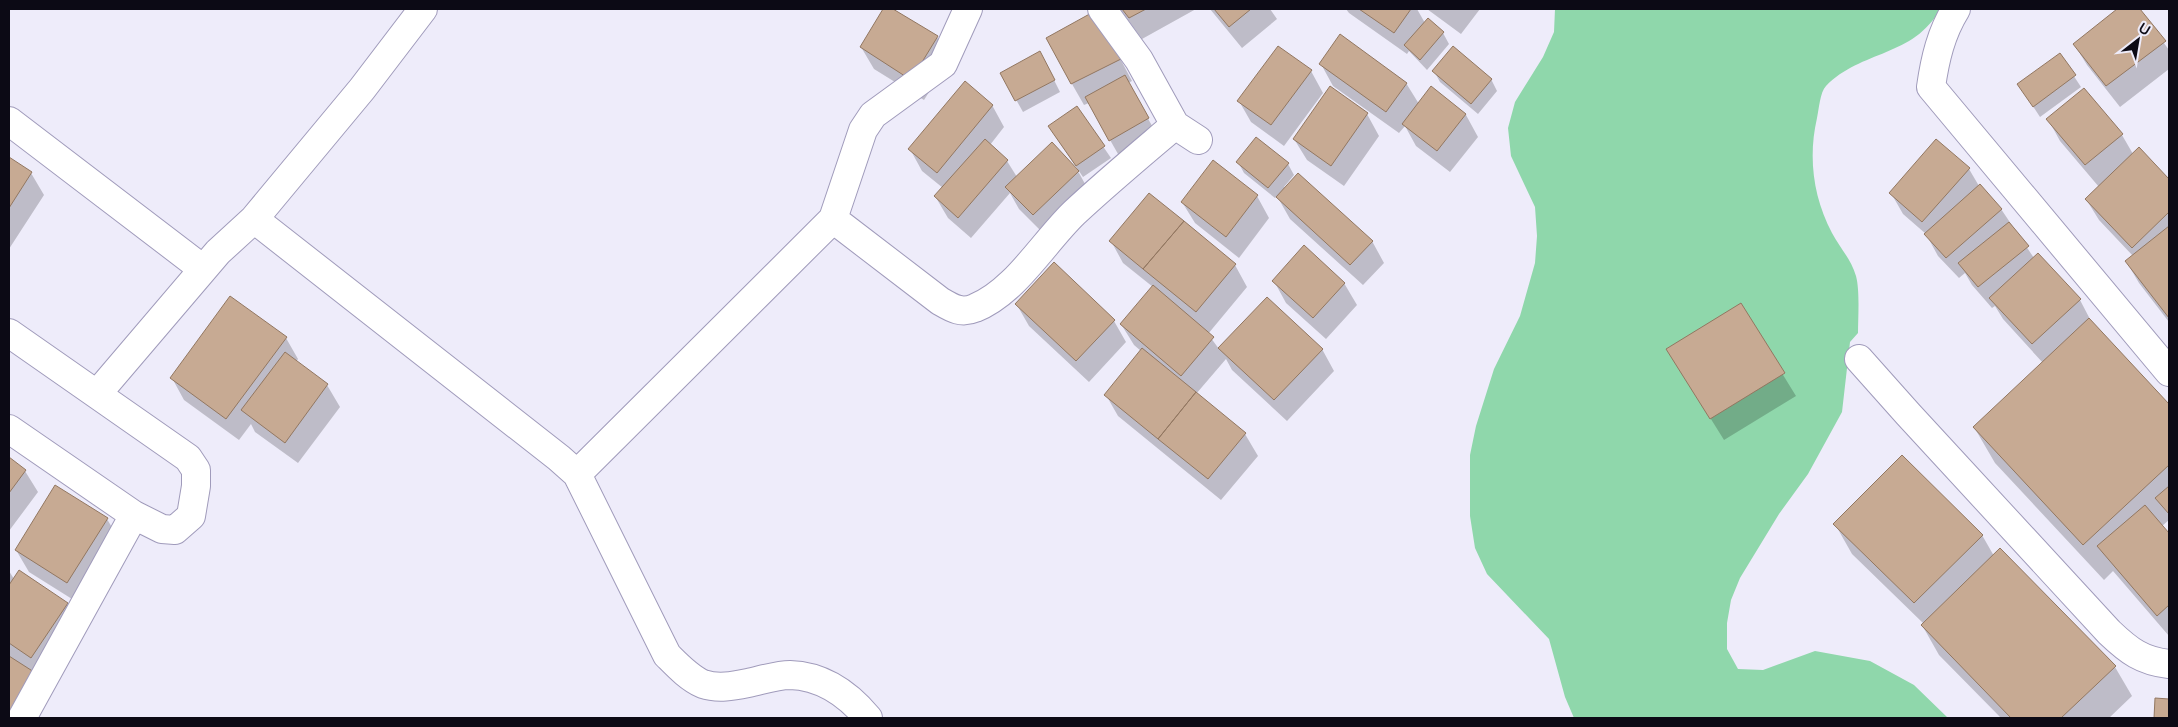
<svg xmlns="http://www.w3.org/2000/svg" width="2178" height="727" font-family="'Varela Round',sans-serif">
<rect width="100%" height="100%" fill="#eeecfa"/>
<!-- green -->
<path fill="#8fd7ab" d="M 1555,9 L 1940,9 C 1914,57 1861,50 1826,86 C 1820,92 1819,109 1817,118 C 1808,157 1813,197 1832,233 C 1840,248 1851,259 1856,276 C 1860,291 1858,317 1858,333 L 1850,342 L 1842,412 L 1808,474 L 1779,514 L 1740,578 L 1731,600 L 1727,623 L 1727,649 L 1738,669 L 1763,670 L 1815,651 L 1870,661 L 1914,685 L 1948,718 L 1574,718 L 1565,697 L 1549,639 L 1487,574 L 1475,548 L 1470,516 L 1470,455 L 1476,426 L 1494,369 L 1520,316 L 1535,263 L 1537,236 L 1535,207 L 1511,156 L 1508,128 L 1515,102 L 1543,57 L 1554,32 Z"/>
<!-- shadow -->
<path fill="#0003" d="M 885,9 L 891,9 L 937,37 L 950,59 L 924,100 L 874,69 L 861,47 Z
M 1120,9 L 1196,9 L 1142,39 Z
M 1210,9 L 1270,9 L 1277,19 L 1242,48 Z
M 1346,9 L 1417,9 L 1425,23 L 1443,33 L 1449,44 L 1427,70 L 1409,51 L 1407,54 L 1349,13 Z
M 1427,9 L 1480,9 L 1461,34 Z
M 2119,9 L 2139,9 L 2169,50 L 2169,69 L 2120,107 L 2087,65 L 2074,44 Z
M 1107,34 L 1132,81 L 1128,83 L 1160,140 L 1122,161 L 1089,103 L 1084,105 L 1072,84 Z
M 2060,55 L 2081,87 L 2040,117 L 2019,85 Z
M 1046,64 L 1060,92 L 1023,112 L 1001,73 Z
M 1321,64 L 1406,83 L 1419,104 L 1431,88 L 1466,115 L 1478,137 L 1450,172 L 1416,146 L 1405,126 L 1399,133 L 1333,86 Z
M 1311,71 L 1323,93 L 1284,146 L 1251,122 L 1239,101 Z
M 1434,71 L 1491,79 L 1497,91 L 1478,114 L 1440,82 Z
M 992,105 L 1004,127 L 990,145 L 1007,161 L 1017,177 L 1052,144 L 1079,173 L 1090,193 L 1046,236 L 1019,209 L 1010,193 L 971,238 L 948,218 L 935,196 L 943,188 L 922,171 L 910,149 Z
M 1076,107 L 1111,158 L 1083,177 L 1056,137 Z
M 1367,114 L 1379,136 L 1344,186 L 1307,160 L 1294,139 Z
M 2048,119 L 2122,135 L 2133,154 L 2139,149 L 2169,181 L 2169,322 L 2139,283 L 2126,261 L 2133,256 L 2099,220 L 2086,199 L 2099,187 L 2060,141 Z
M 9,159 L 31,173 L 44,195 L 9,249 Z
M 1238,162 L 1288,164 L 1294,175 L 1284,187 L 1372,241 L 1384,263 L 1363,285 L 1290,219 L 1277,196 L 1275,198 L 1244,173 Z
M 1969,169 L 1979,186 L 2001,209 L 2034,258 L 2038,254 L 2080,300 L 2092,323 L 2169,405 L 2169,520 L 2162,526 L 2169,535 L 2169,636 L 2113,571 L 2104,580 L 1995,463 L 1974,427 L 2043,363 L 2003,319 L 1995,306 L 1992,308 L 1972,285 L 1965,273 L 1959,278 L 1938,256 L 1926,234 L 1903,214 L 1891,193 Z
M 1257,196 L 1269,218 L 1239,258 L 1195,223 L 1182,202 Z
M 1111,241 L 1235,265 L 1247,287 L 1208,334 L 1219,349 L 1322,349 L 1334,371 L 1287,421 L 1232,370 L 1226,359 L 1196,394 L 1245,434 L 1258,456 L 1221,500 L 1118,416 L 1106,395 L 1141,351 L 1134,345 L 1121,324 L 1153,287 L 1123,263 Z
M 1274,281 L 1344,283 L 1357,305 L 1326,339 L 1286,303 Z
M 1017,305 L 1114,321 L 1126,342 L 1089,382 L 1029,326 Z
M 1740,305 L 1796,396 L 1724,440 L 1681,371 Z
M 286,338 L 298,359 L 296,362 L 327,385 L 340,407 L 298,463 L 255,432 L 251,424 L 239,440 L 184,400 L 172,378 Z
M 9,458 L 25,471 L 38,492 L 9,531 Z
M 107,519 L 120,541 L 80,604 L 29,572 L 16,550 Z
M 1835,524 L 1982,535 L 1994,556 L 2115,667 L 2132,696 L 2109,718 L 2001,718 L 1939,655 L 1922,625 L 1924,624 L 1852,554 Z
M 9,571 L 14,579 L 67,603 L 79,625 L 9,718 Z"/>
<!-- building -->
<path fill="#c7aa93" stroke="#927761" d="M 883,9 L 893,9 L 938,36 L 911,80 L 860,47 Z
M 1122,9 L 1146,9 L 1129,18 Z
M 1214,9 L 1251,9 L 1229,27 Z
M 1359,9 L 1411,9 L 1394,33 Z
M 2117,9 L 2140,9 L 2166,41 L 2106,86 L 2073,44 Z
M 1095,11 L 1121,59 L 1071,84 L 1046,38 Z
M 1428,18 L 1444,32 L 1420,60 L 1404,45 Z
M 1340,34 L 1407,83 L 1386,112 L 1319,64 Z
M 1278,46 L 1312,70 L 1271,125 L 1237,101 Z
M 1453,46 L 1492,79 L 1471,104 L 1432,71 Z
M 1040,51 L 1055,80 L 1015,101 L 1000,73 Z
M 2060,53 L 2076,75 L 2033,107 L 2017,84 Z
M 1125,75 L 1149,118 L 1109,141 L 1085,97 Z
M 965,81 L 993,105 L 937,173 L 908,149 Z
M 1330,86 L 1368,113 L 1331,166 L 1293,139 Z
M 1431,86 L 1466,114 L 1437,151 L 1402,124 Z
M 2084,88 L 2123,134 L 2085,165 L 2046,119 Z
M 1077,106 L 1105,146 L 1076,166 L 1048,126 Z
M 1256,137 L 1289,163 L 1268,188 L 1236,162 Z
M 985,139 L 1008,160 L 958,218 L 934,196 Z
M 1936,139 L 1970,168 L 1922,222 L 1889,193 Z
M 1052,142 L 1079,171 L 1033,215 L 1005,187 Z
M 2139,147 L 2169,179 L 2169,212 L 2132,248 L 2085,199 Z
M 9,157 L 32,172 L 9,208 Z
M 1213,160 L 1258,195 L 1226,237 L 1181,202 Z
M 1298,173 L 1373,241 L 1350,265 L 1276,197 Z
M 1980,184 L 2002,209 L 1946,258 L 1924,234 Z
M 1149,193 L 1184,221 L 1143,269 L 1109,241 Z
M 1184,221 L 1236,264 L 1196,312 L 1143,269 Z
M 2009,222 L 2029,246 L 1978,287 L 1958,263 Z
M 2169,226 L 2169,318 L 2125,261 Z
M 1304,245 L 1345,283 L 1313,318 L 1272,281 Z
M 2038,253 L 2081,299 L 2032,344 L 1989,298 Z
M 1054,262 L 1115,320 L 1076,361 L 1015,304 Z
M 1153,285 L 1214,337 L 1181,376 L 1120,324 Z
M 230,296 L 287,337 L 226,419 L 170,378 Z
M 1267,297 L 1323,349 L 1274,400 L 1218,348 Z
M 1741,303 L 1785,373 L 1710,419 L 1666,349 Z
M 2089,318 L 2169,404 L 2169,465 L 2083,545 L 1973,427 Z
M 1142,348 L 1196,392 L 1158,439 L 1104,395 Z
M 285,352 L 328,384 L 285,443 L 241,410 Z
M 1196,392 L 1246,433 L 1208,479 L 1158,439 Z
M 1902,455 L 1983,535 L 1914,603 L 1833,524 Z
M 9,457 L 26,470 L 9,493 Z
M 55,485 L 108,518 L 67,583 L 15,550 Z
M 2169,486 L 2169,514 L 2155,498 Z
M 2145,505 L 2169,533 L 2169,605 L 2157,616 L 2097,546 Z
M 2000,548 L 2116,666 L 2061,718 L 2011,718 L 1921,625 Z
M 19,570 L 68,603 L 31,658 L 9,643 L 9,585 Z
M 9,656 L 34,672 L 9,714 Z
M 2155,698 L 2169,699 L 2169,718 L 2154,718 Z"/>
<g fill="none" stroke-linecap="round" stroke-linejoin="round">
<!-- street casing -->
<g stroke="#a09bbb" stroke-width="30">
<path id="street" d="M 1102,9 L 1139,60 L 1175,125 L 1198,140
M 1956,9 C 1941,33 1935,59 1931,87 L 2169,372
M 9,121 L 203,269
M 254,219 L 559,458 L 577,474 L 667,655 C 677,665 689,678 703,684 C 718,689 733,686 748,683 C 762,680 777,675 790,675 C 823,676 848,694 868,718
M 833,219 L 940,301 C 952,308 961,314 975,308 C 1015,292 1043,243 1074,213 C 1106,183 1141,154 1175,125
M 9,333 L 188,458 L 196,470 L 196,486 L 191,516 L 175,530 L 162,529 L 134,515 L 9,429
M 1859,359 L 1908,414 L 2109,632 C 2129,651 2142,661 2169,664
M 97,394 L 218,252 L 254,219 L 362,89 L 423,9
M 577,474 L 833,219 L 863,130 L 873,115 L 943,64 L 968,9
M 22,718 L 134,515"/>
</g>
<!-- street -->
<use href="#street" stroke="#fff" stroke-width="28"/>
</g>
<!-- border -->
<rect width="2178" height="727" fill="none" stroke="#0c0a15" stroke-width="20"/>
<!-- north arrow -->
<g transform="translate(2138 40) rotate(31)" stroke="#eeecfa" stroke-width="4" paint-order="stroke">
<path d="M0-4L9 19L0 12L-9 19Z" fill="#0c0a15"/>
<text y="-8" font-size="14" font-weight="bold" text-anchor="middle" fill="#0c0a15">U</text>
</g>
</svg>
